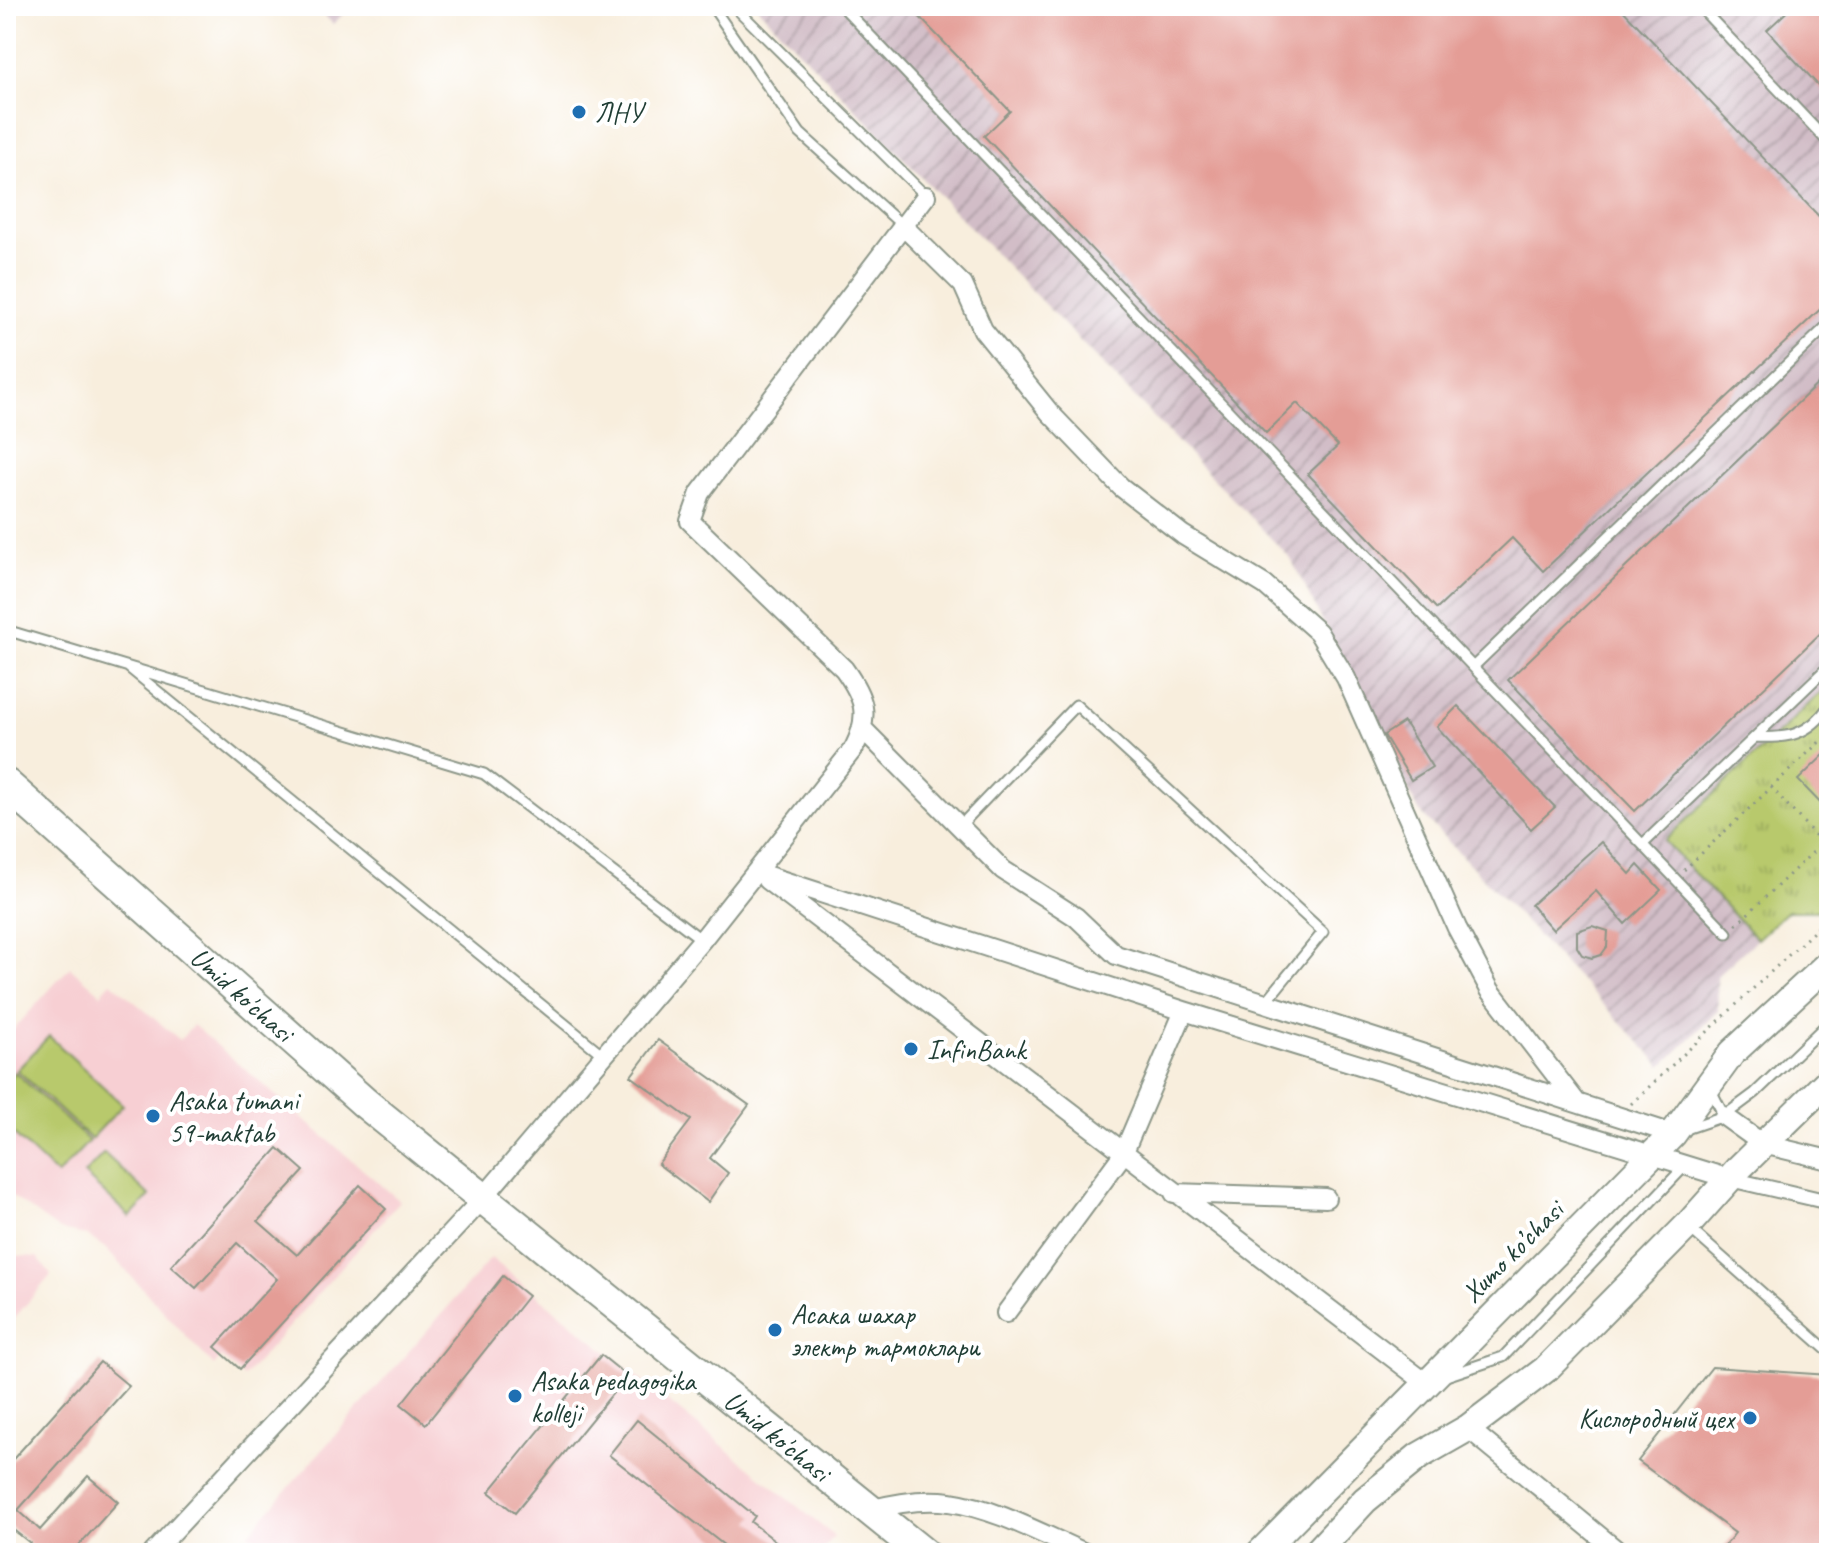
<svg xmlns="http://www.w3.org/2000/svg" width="1835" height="1559" font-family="Caveat,sans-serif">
<defs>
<pattern id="industrial-furrows" width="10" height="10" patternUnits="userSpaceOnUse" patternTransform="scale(2)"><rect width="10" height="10" fill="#d2bdc7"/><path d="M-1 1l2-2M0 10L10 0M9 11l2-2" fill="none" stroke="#aa9ba2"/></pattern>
<pattern id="grass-tufts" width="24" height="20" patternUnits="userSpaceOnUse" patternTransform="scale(2)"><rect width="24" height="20" fill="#b8c96c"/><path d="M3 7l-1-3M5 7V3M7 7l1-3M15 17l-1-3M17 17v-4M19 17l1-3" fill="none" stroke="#95a45a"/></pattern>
</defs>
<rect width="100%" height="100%" fill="#fff"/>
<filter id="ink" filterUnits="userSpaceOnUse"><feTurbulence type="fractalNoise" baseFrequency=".0125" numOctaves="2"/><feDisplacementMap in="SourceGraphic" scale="16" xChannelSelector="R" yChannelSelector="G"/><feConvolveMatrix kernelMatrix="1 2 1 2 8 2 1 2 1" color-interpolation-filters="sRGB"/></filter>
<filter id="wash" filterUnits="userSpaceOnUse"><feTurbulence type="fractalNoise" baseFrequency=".006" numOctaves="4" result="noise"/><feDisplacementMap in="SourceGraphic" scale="32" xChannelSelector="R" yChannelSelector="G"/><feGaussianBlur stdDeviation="1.8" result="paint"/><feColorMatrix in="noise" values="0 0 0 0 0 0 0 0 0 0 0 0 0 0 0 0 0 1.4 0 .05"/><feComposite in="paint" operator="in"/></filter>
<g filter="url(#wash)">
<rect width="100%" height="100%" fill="#f8eedd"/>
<!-- built -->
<path fill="#f7cfd3" d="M 70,967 L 101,994 L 111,982 L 180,1040 L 193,1025 L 400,1201 L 244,1377 L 221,1357 L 214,1366 L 105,1248 L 86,1235 L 60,1230 L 6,1192 L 6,1038 Z
M 6,1255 L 37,1257 L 51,1275 L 6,1328 Z
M 491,1258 L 834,1536 L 824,1549 L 829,1553 L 274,1553 L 248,1534 Z"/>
<!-- industrial -->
<path fill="url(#industrial-furrows)" d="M 315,6 L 351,6 L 333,24 Z
M 756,6 L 1829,6 L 1829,904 L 1822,911 L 1787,911 L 1717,976 L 1718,1011 L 1662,1066 L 1419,811 L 1291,559 Z"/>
<!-- grass -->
<path fill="url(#grass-tufts)" stroke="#6c8350" stroke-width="2" d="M 1829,685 L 1829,904 L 1822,911 L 1787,911 L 1757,939 L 1664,841 Z"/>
<!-- park -->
<path fill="#b8c96c" stroke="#6c8350" stroke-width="2" d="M 49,1036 L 123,1105 L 91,1139 L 17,1070 Z
M 15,1072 L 89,1141 L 57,1175 L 6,1127 L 6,1082 Z
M 104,1153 L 150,1196 L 130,1217 L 84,1174 Z"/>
<g id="blocks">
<!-- building -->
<path fill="#e49d96" d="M 909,6 L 1619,6 L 1829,227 L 1829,301 L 1543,571 L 1512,538 L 1437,609 L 1308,474 L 1338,446 L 1297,403 L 1266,433 L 984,136 L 1010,111 Z
M 1793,6 L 1829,6 L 1829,97 L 1767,30 Z
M 1829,373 L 1829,625 L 1635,811 L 1508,680 Z
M 1458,706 L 1555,807 L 1531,829 L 1437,727 Z
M 1404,722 L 1432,767 L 1411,780 L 1384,735 Z
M 1829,750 L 1829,812 L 1798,780 Z
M 1601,842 L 1630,874 L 1638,865 L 1661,890 L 1625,924 L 1596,891 L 1553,930 L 1531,905 Z
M 1592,926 L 1608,931 L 1607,947 L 1601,955 L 1592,958 L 1582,955 L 1577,947 L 1577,931 Z
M 658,1040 L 749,1105 L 710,1158 L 728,1173 L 708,1202 L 658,1164 L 691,1120 L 631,1076 Z
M 278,1148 L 304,1171 L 258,1221 L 297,1255 L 360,1185 L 386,1209 L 240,1369 L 215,1347 L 277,1279 L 237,1243 L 196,1288 L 171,1266 Z
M 503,1276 L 528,1296 L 426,1424 L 401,1404 Z
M 601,1355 L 627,1376 L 515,1513 L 489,1492 Z
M 100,1362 L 129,1386 L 18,1510 L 40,1530 L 88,1476 L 118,1502 L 72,1553 L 21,1553 L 30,1543 L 6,1524 L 6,1467 Z
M 1712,1367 L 1829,1375 L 1829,1553 L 1719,1553 L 1735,1533 L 1638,1461 Z
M 637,1420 L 755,1516 L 751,1522 L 791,1553 L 734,1553 L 609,1455 Z"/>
</g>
</g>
<g filter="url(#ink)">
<use href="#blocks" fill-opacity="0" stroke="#8c9688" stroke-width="2"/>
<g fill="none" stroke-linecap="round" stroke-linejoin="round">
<!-- service casing -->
<g stroke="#8c9688" stroke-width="13">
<path id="service" d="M 712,6 L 800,133 L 903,226
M 734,6 L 926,196
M 842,6 L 1727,933
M 1699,6 L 1829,143
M 6,630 L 484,774 L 702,940
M 128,667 L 603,1055
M 1473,667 L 1829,324
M 1755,737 C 1788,739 1809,735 1829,706
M 959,827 L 1076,705 L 1323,932 L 1265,1003
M 1643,844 L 1829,666
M 1710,1088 L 1724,1116
M 1683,1130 L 1724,1116 L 1755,1093 L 1829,1022
M 1688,1227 L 1829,1352
M 1446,1376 L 1503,1357 L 1686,1165"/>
</g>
<!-- pedestrian casing -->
<g stroke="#8c9688" stroke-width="18">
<path id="pedestrian" d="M 1730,1179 L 1829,1202"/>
</g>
<!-- minor casing -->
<g stroke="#8c9688" stroke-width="22">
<path id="minor" d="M 903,226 L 963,285 L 983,330 L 1050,413 L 1121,487 L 1183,535 L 1265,585 L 1318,632 L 1346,678 L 1457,928 L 1490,990 L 1577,1103
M 862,728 L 1003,870 L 1076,917 L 1116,955 L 1673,1134
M 756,872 L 1184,1011 L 1730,1179
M 767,880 L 1426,1383
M 1724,1116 L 1763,1144 L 1829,1160
M 1174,1193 L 1326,1198
M 1006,1313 L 1123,1154 L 1184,1011
M 1468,1428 L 1620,1553
M 869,1510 C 895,1503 923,1498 950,1502 C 994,1508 1044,1535 1085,1553
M 153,1553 L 476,1206 L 702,940 L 854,748 C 871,715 864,697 844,669 L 690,521 L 700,493 L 926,196"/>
</g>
<!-- secondary casing -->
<g stroke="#8c9688" stroke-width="30">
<path id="secondary" d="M 1260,1553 L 1673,1134 L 1732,1053 L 1829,963
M 1316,1553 L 1365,1500 L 1419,1456 L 1468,1428 L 1546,1369 L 1687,1226 L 1738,1169 L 1829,1080"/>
</g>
<!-- primary casing -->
<g stroke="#8c9688" stroke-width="34">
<g id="primary">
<path id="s1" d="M 6,784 L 365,1103 L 923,1553"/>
</g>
</g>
<!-- path -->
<path stroke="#8c9688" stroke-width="3" stroke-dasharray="2 6" stroke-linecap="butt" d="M 1771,787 L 1822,843
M 1684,870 L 1829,733
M 1736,925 L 1829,837
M 1631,1104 L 1829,917"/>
<!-- service -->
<use href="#service" stroke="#fff" stroke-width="9"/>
<!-- pedestrian -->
<use href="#pedestrian" stroke="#fff" stroke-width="14"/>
<!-- minor -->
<use href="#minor" stroke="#fff" stroke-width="18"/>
<!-- secondary -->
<use href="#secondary" stroke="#fff" stroke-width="26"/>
<!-- primary -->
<use href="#primary" stroke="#fff" stroke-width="30"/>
</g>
</g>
<!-- markers -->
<g fill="#1f6fb2" stroke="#fff" stroke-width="3">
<circle cx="579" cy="112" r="8"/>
<circle cx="911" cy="1049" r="8"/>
<circle cx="153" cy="1116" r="8"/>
<circle cx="775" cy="1330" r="8"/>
<circle cx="515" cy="1396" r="8"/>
<circle cx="1750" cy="1418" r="8"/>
</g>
<g text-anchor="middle" stroke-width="8" stroke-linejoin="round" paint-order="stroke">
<!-- poi labels -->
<g font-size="28" fill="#1f3d34" stroke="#fff" text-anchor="start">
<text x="595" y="122">ЛНУ</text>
<text x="927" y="1059">InfinBank</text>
<text x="169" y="1110">Asaka tumani<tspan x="169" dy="32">59-maktab</tspan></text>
<text x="791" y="1324">Асака шахар<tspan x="791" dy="32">электр тармоклари</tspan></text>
<text x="531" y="1390">Asaka pedagogika<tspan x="531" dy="32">kolleji</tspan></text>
<text x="1734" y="1428" text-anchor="end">Кислородный цех</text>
</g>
<!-- street labels -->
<g font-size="28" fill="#1f3d34" stroke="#fff">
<text dy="10" stroke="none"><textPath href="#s1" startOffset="316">Umid ko'chasi</textPath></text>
<text transform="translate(1512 1251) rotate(-45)" y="10">Xumo ko’chasi</text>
<text dy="10" stroke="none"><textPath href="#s1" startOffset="1010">Umid ko'chasi</textPath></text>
</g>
</g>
<!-- margin -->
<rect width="1835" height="1559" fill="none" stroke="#fff" stroke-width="32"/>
</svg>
